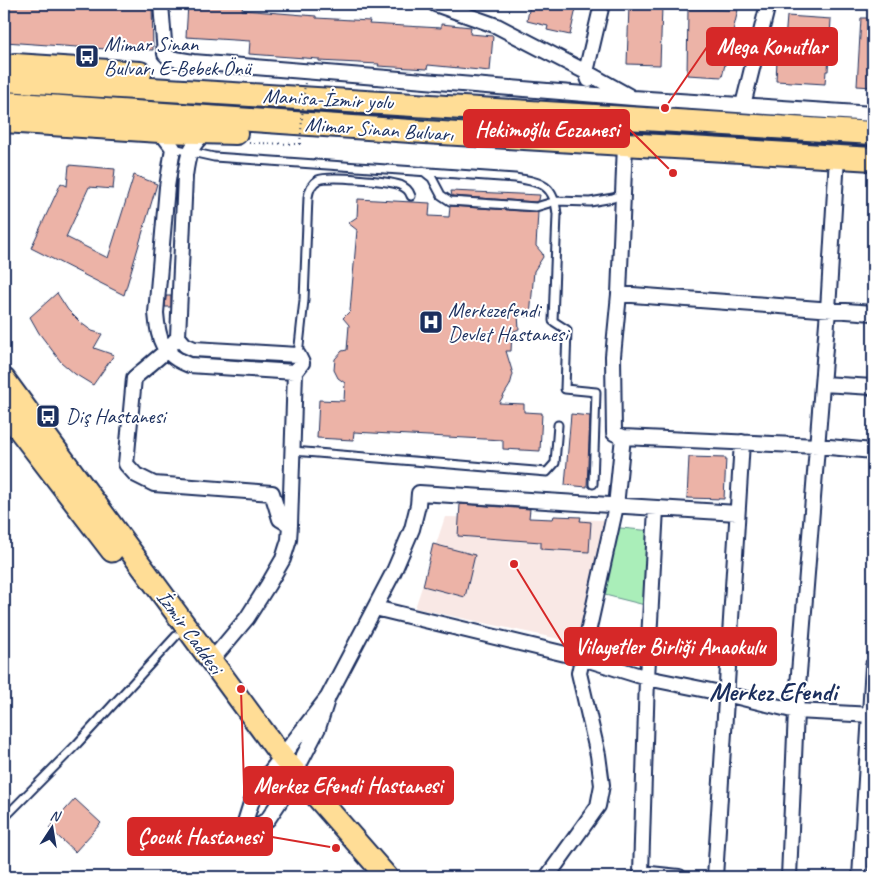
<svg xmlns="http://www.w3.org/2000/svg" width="877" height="881" font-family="Caveat,sans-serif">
<rect width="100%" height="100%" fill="#fff"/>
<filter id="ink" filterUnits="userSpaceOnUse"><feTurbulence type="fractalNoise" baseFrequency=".02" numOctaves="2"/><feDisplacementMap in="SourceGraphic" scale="10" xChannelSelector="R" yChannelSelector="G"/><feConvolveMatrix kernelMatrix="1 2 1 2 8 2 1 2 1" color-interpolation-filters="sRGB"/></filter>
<g filter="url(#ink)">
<!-- built -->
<path fill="#f9e8e5" d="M 445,517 L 605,520 L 587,645 L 415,608 Z"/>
<!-- green -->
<path fill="#aaeeb9" stroke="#628e8c" d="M 4,89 L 873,145 L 873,152 L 4,96 Z
M 610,527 L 653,531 L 649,606 L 601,594 Z"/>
<!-- building -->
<path fill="#ecb3a7" stroke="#1b2f5e" d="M 8,4 L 152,4 L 153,50 L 106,49 L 5,42 Z
M 188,4 L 243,4 L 242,10 L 316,16 L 316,18 L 370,21 L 369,24 L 441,28 L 441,24 L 471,27 L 470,34 L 493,36 L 490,71 L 428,65 L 427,69 L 378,66 L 379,64 L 319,61 L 319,59 L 249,54 L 250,41 L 186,37 Z
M 530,4 L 577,4 L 570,35 L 547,30 L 548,26 L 527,21 Z
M 629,5 L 662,7 L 660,65 L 627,64 Z
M 688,9 L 738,10 L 722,77 L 687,75 Z
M 787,16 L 831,19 L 828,71 L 826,71 L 825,84 L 776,81 L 777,59 L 781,60 L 782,40 L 785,41 Z
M 861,18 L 873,18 L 873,87 L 857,86 Z
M 69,165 L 115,169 L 113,189 L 89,187 L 66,237 L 108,258 L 134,175 L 157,184 L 124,295 L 31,248 L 61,183 L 67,186 Z
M 451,191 L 540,195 L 539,200 L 535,202 L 452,196 Z
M 358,199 L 430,203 L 429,216 L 449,217 L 450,206 L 538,212 L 536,246 L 542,253 L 543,257 L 534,271 L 530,317 L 518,315 L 519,329 L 512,332 L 511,351 L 506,351 L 513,374 L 510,385 L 499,403 L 524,404 L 524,412 L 542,413 L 540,451 L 503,449 L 503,440 L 354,432 L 353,440 L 317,438 L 319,400 L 344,401 L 345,383 L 338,378 L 334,370 L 335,359 L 342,351 L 347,350 L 349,325 L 343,318 L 350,311 L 357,230 L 348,223 L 357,217 Z
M 57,293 L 68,310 L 81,323 L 92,331 L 102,334 L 94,348 L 114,355 L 93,385 L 75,374 L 61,362 L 39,333 L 30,317 Z
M 166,296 L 171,296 L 171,307 L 165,307 Z
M 571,414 L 590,416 L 587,487 L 565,485 Z
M 689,457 L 726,458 L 724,499 L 687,498 Z
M 460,504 L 530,509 L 529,518 L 553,519 L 554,516 L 581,517 L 580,521 L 591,522 L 589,552 L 541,549 L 541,542 L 458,536 Z
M 433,544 L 475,555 L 465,597 L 423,586 Z
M 75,799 L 101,823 L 75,852 L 49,828 Z"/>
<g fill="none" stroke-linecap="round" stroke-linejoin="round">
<!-- service casing -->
<g stroke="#1b2f5e" stroke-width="11">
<path id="service" d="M 173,148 L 214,157 L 515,178 C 542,182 554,185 557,214 L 553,321 L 567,330 L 565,389 L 596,392 L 593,484
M 423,171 L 432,178 L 441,195 L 450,201 L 536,207 L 556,201 L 590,202 L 613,198 L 623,194
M 298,355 L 304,300 L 308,197 C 309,190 311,184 318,180 C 328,175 388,181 400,185 C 406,188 409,190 411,196
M 293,451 L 547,472 L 555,463 L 558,425
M 4,818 L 77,744 L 176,636"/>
</g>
<!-- minor casing -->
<g stroke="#1b2f5e" stroke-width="18">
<path id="minor" d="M 161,4 L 165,54 L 169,58 L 193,62 L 633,98 L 873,114
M 435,4 L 497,26 L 586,72 L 629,96
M 589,80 L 586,72 L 602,4
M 743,105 L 768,4
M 160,131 L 173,148 L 167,187 L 156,313 C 158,339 162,355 189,365 L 295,372
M 619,294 L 873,313
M 178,337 L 166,351 L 134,378 L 126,464 L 136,475 L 154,484 L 272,493 L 280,519 L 290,525 L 295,372 L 302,363 L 298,355 L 194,349 L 185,345 L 178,337 L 185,176 C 188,154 189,149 204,133
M 823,384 L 873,387
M 623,437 L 818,446 L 873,451
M 656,508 L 647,678 L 726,694 L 796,711 L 873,715
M 375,608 L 582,658 L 647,678 L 641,873 L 679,877
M 211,661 L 247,618 L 268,585 L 283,559 L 289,540 L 290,525
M 328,697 L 270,772 L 251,803 L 240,838 L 268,819 L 292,783 L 298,767 L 318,728 L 328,697 L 394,571 L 412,529 L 418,505 L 419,493 L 737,513
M 547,877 L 598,806 L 602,785 L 598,755 L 579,673 L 616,506 L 623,437 L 614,433 L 613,356 L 619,294 L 625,144
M 715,877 L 742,442
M 789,877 L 796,711 L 828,310 L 837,157
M 860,877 L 873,665"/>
</g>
<!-- primary casing -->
<g stroke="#1b2f5e" stroke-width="25">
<path id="primary" d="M 4,379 L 282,757 L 387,877
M 4,410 L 112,551"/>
</g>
<!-- trunk casing -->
<g stroke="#1b2f5e" stroke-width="26">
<path id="trunk" d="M 15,65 L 140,73
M 4,80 L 873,133
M 4,103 L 425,132 L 873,159
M 4,121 L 160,131 L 236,133"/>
</g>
<!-- path -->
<path stroke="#1b2f5e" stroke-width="2" stroke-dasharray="1 4" stroke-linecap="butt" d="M 249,143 L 300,144"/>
<!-- service -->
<use href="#service" stroke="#fff" stroke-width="7"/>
<!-- minor -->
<use href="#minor" stroke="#fff" stroke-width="14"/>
<!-- primary -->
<use href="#primary" stroke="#ffdd96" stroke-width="21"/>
<!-- trunk -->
<use href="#trunk" stroke="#ffdd96" stroke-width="22"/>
<!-- path-bridge -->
<path stroke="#1b2f5e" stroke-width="2" stroke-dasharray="1 4" stroke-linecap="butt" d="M 300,144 L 305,82"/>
</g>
</g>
<!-- icons -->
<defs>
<g id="bus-square" transform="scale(1.25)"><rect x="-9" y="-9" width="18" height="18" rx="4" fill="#1b2f5e" stroke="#fff"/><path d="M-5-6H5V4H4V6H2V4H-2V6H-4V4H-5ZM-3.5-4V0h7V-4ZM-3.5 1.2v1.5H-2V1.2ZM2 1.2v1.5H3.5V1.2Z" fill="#fff"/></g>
<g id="hospital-square" transform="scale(1.25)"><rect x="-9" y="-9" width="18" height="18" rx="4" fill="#1b2f5e" stroke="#fff"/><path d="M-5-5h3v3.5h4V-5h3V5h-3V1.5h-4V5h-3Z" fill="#fff"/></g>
</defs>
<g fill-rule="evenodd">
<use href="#bus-square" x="87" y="56"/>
<use href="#hospital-square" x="431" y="322"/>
<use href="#bus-square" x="48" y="416"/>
</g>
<g text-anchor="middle" stroke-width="4" stroke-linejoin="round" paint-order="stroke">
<!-- poi labels -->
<g font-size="21" fill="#1b2f5e" stroke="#fff" text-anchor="start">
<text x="104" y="51">Mimar Sinan<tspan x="104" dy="24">Bulvarı E-Bebek Önü</tspan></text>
<text x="448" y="317">Merkezefendi<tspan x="448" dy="24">Devlet Hastanesi</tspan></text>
<text x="66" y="423">Diş Hastanesi</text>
</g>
<!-- street labels -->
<g font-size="21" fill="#1b2f5e" stroke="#fff">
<text transform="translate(328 99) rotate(3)" y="7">Manisa-İzmir yolu</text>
<text transform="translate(379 129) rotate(4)" y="7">Mimar Sinan Bulvarı</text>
<text transform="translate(190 632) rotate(54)" y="7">İzmir Caddesi</text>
</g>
<!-- district labels -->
<g font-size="26" font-weight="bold" fill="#1b2f5e" stroke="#fff">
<text x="773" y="700">Merkez Efendi</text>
</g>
</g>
<!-- callouts -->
<path fill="none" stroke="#d62828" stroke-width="2" d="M665 108L707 47M673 173L629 129M514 564L565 647M241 689L244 786M336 848L272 837"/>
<g fill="#d62828" stroke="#fff" stroke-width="2">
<circle cx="665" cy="108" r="5"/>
<circle cx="673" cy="173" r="5"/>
<circle cx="514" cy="564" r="5"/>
<circle cx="241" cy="689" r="5"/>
<circle cx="336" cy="848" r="5"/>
</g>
<g fill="#d62828" stroke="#d62828" stroke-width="2">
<rect x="707" y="28" width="130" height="37" rx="5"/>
<rect x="464" y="110" width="165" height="37" rx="5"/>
<rect x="565" y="628" width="211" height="37" rx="5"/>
<rect x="244" y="767" width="209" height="37" rx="5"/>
<rect x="128" y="818" width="144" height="37" rx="5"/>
</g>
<g font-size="22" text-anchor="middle" font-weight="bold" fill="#fff">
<text x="772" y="54">Mega Konutlar</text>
<text x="547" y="137">Hekimoğlu Eczanesi</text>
<text x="670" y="654">Vilayetler Birliği Anaokulu</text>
<text x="348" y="793">Merkez Efendi Hastanesi</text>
<text x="200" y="844">Çocuk Hastanesi</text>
</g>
<!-- margin -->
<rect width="877" height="881" fill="none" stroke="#fff" stroke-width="20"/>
<rect x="10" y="10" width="857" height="861" fill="none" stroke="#1b2f5e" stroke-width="2" filter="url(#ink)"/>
<!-- north arrow -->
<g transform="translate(52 828) rotate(12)" stroke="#ffffff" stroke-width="4" paint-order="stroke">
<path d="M0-4L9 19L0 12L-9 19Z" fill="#1b2f5e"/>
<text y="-8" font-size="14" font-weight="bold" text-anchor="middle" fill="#1b2f5e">N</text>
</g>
</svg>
